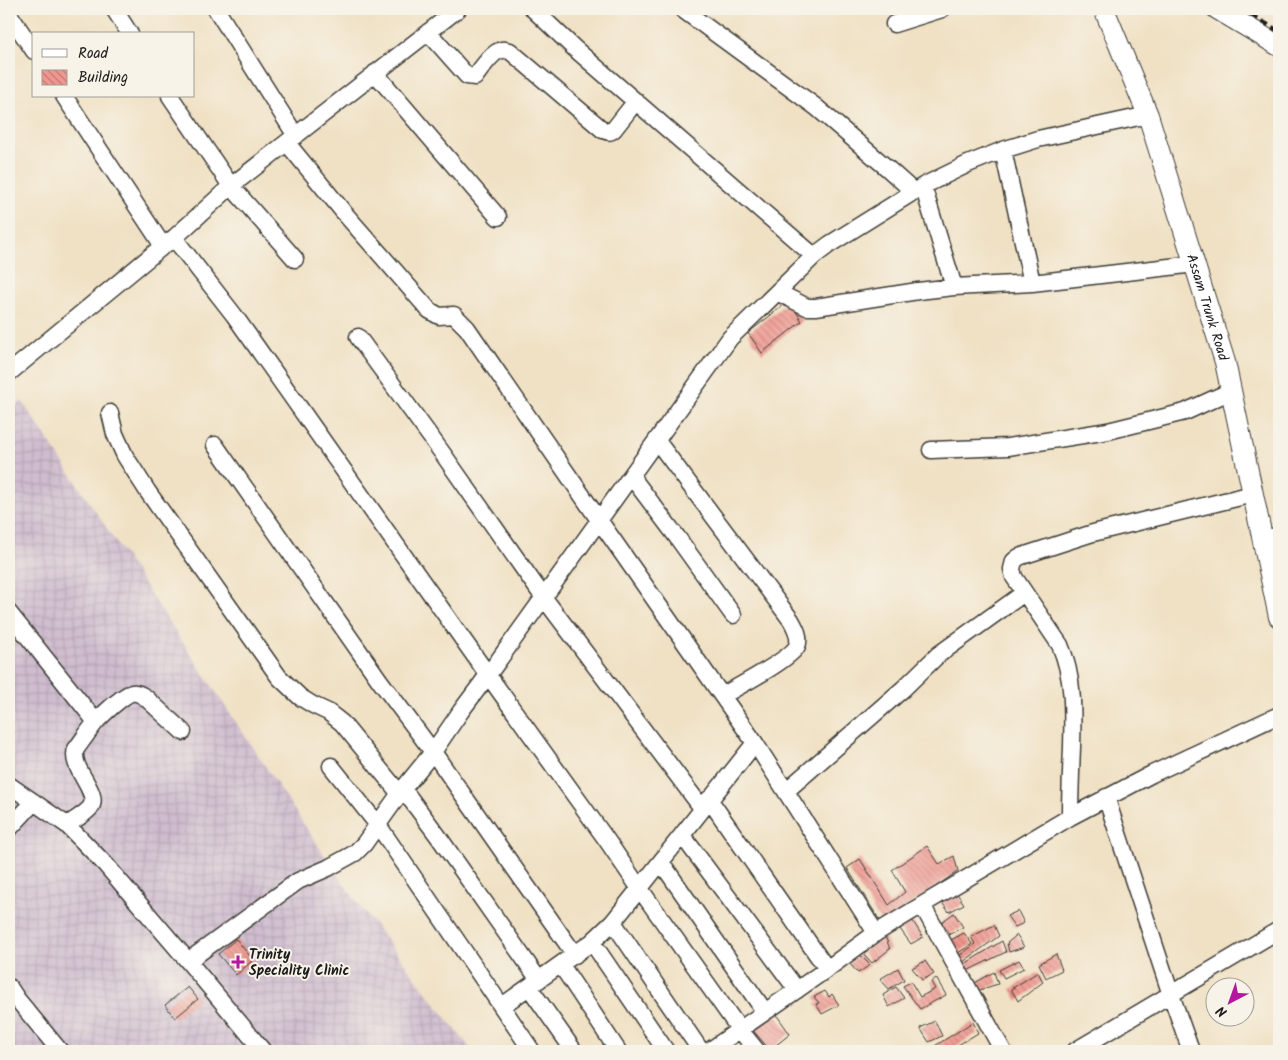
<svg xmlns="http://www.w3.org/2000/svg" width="1288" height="1060" font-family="Kalam,sans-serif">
<defs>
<pattern id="industrial-grid" width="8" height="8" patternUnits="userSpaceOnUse" patternTransform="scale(1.25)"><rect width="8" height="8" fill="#cfbdcf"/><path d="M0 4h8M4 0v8" fill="none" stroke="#b1a2b1"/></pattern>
<pattern id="building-back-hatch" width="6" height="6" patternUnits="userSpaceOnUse" patternTransform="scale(1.25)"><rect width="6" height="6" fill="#f0968e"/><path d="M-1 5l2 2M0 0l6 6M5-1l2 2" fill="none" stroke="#c27a73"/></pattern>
</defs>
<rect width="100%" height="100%" fill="#f7f3e8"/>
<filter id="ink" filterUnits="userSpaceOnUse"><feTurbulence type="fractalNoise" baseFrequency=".02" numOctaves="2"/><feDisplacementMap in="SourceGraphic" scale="10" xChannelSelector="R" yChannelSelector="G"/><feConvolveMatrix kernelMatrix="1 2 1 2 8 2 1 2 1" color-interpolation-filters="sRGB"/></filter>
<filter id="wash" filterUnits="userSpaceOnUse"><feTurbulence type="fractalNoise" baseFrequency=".0096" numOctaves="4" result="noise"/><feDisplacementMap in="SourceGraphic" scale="20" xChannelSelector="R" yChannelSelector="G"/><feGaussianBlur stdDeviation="1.12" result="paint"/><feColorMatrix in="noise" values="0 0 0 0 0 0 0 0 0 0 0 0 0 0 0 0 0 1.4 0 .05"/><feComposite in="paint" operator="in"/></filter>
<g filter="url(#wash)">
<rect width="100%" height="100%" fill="#f0e1c4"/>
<!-- industrial -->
<path fill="url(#industrial-grid)" d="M 22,401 L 347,889 L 472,1051 L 9,1051 L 9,412 Z"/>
<g id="blocks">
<!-- building -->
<path fill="url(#building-back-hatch)" d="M 789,301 L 802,321 L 762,353 L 748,333 Z
M 927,846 L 939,864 L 954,856 L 958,871 L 882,924 L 847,868 L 860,859 L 889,905 L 905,892 L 892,870 Z
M 956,892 L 964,904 L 949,912 L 940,900 Z
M 1018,911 L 1024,923 L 1015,927 L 1007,916 Z
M 954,913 L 963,927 L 945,937 L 939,924 Z
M 912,920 L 923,937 L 911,944 L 900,929 Z
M 994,925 L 999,936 L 963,962 L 959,956 L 975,944 L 971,937 Z
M 964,933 L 972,944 L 958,953 L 949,941 Z
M 1017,935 L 1024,947 L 1009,952 L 1007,943 Z
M 885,936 L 890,949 L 872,963 L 862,952 Z
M 236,939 L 253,960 L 236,975 L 218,954 Z
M 1002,941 L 1006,952 L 965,972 L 963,965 Z
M 1056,954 L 1062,970 L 1046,978 L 1039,964 Z
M 860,955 L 870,965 L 858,973 L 849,963 Z
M 1019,960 L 1024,968 L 1004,978 L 999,970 Z
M 925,961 L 934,974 L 922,980 L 912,968 Z
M 898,968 L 904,980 L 889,989 L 880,979 Z
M 994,972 L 998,984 L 976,991 L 973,984 Z
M 1038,972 L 1043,982 L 1018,1001 L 1011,989 Z
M 936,978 L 946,995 L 920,1009 L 903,986 L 911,982 L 920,997 L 935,989 L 931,982 Z
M 188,987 L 198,999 L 175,1018 L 165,1005 Z
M 896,987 L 904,998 L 889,1007 L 883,995 Z
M 825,991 L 829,997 L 832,994 L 839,1005 L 822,1014 L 816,1004 L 819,1003 L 814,997 Z
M 773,1010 L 790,1034 L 770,1050 L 751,1028 Z
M 935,1021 L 942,1036 L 929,1042 L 920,1028 Z
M 973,1022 L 978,1033 L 948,1051 L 932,1051 L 930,1049 Z"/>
</g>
</g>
<g filter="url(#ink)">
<use href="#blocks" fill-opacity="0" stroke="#3c3a35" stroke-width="1"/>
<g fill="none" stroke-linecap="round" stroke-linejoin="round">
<!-- minor casing -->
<g stroke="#3c3a35" stroke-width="19">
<path id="minor" d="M 114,9 L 130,34
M 216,9 L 296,136
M 533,9 L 574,48 L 814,256
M 682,9 L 816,107 L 886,167 L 914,192
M 9,14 L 34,51
M 894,24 L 942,9
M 428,32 L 467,76 L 475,77 C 480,70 493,51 502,50 C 504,49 508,51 510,51 L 603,130 C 608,132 610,133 614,129 L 636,101
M 375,73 L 498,217
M 64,96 L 163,246
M 170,96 L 231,186 L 295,259
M 287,143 L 346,215 L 429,310 L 439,316 L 454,315 L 467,328 L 599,520 L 755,743 L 876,933
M 1003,150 L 1032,283
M 923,186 L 954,287
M 174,238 L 234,315 L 488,675 L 606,839 L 640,889 L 740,1030 L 757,1051
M 777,292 L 807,307 L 816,307 L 918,291 L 954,287 L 1032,283 L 1195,264
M 358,337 L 443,454 L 544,598 L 702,808
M 9,373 L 163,246 L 174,238 L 231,186 L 458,9
M 110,413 L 115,434 L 125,456 L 148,492 L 279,677 L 300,697 L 313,705 L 328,712 L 342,723 L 400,794
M 657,441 L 791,620 C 795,627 801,637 797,646 C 791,659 737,687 722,696
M 215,445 L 380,681 L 433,752 L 575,955
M 931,450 L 1008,447 L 1108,431 L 1185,412 L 1231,391
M 631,476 L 677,537 L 733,615
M 1263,540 L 1279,535
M 9,613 L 96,722
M 331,766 L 378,825 L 532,1051
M 9,785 L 67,825 L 105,864 L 188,961 L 263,1051
M 403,789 L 438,836 L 539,980
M 786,791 L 903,689 L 938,655 L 1024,593
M 1106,797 L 1171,995 L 1191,1051
M 709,799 L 827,969
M 1070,817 C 1070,794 1071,771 1072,747 C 1073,712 1074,677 1060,645 L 1014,577 L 1012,569 L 1014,561 L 1019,557 L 1093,533 L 1253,494
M 67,825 C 74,820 84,815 90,808 C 102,793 69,769 76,749 C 82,741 88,732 95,723 C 100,717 125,693 132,693 C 137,692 142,695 146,698 L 183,732
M 9,829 L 34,802
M 682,835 L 797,990
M 661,862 L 765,1012
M 922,905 L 1003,1051
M 613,922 L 701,1051
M 592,942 L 666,1051
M 188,961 L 298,881 L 328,868 L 355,853 L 364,844 L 403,789 L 433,752 L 461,711 L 488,675 L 730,338 L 814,256 L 830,244 L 923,186 L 968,164 L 1003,150 L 1038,139 L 1148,115
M 561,965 L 618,1051
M 9,987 L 17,999 L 60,1051
M 529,987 L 574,1051
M 502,1006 L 592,942 L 613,922 L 755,743
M 709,1051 L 827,969 L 876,933 L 922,905 L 1070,817 L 1152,774 L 1279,715
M 1075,1051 L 1279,930"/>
</g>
<!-- major casing -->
<g stroke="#3c3a35" stroke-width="22">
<g id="major">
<path id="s1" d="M 1104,9 L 1148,115 L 1225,362 L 1279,617"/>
<path d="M 1217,9 L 1279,46"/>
</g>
</g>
<!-- minor -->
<use href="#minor" stroke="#fff" stroke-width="16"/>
<!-- major -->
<use href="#major" stroke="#fff" stroke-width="20"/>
<!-- rail -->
<path stroke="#1c1c1c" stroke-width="4" stroke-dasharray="8 4" stroke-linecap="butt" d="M 1241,9 L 1279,31"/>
</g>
</g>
<!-- markers -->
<path fill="#b5179e" stroke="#f7f3e8" stroke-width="2" d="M235.5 954.5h5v5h5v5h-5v5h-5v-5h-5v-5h5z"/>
<g text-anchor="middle" stroke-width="4" stroke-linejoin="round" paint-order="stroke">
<!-- street labels -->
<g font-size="14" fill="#1c1c1c" stroke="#f7f3e8">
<text dy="5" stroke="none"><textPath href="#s1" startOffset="316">Assam Trunk Road</textPath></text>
</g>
<!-- poi labels -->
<g font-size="14" font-weight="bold" fill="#1c1c1c" stroke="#f7f3e8" text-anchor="start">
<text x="249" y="959">Trinity<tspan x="249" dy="16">Speciality Clinic</tspan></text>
</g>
</g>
<!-- margin -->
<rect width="1288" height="1060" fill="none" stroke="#f7f3e8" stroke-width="30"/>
<!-- legend -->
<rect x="32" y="32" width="162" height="65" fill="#f7f3e8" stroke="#9f9d96"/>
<rect x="42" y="49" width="25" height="8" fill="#ffffff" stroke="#9f9d96"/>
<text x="78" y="58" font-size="15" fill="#1c1c1c">Road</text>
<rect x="42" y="70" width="25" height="15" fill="url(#building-back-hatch)" stroke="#9f9d96"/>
<text x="78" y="82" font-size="15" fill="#1c1c1c">Building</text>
<!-- north arrow -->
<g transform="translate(1230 1002) rotate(221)"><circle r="24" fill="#f7f3e8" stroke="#9f9d96"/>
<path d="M0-4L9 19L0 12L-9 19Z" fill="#b5179e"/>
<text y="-8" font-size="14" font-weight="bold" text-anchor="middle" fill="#1c1c1c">N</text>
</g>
</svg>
